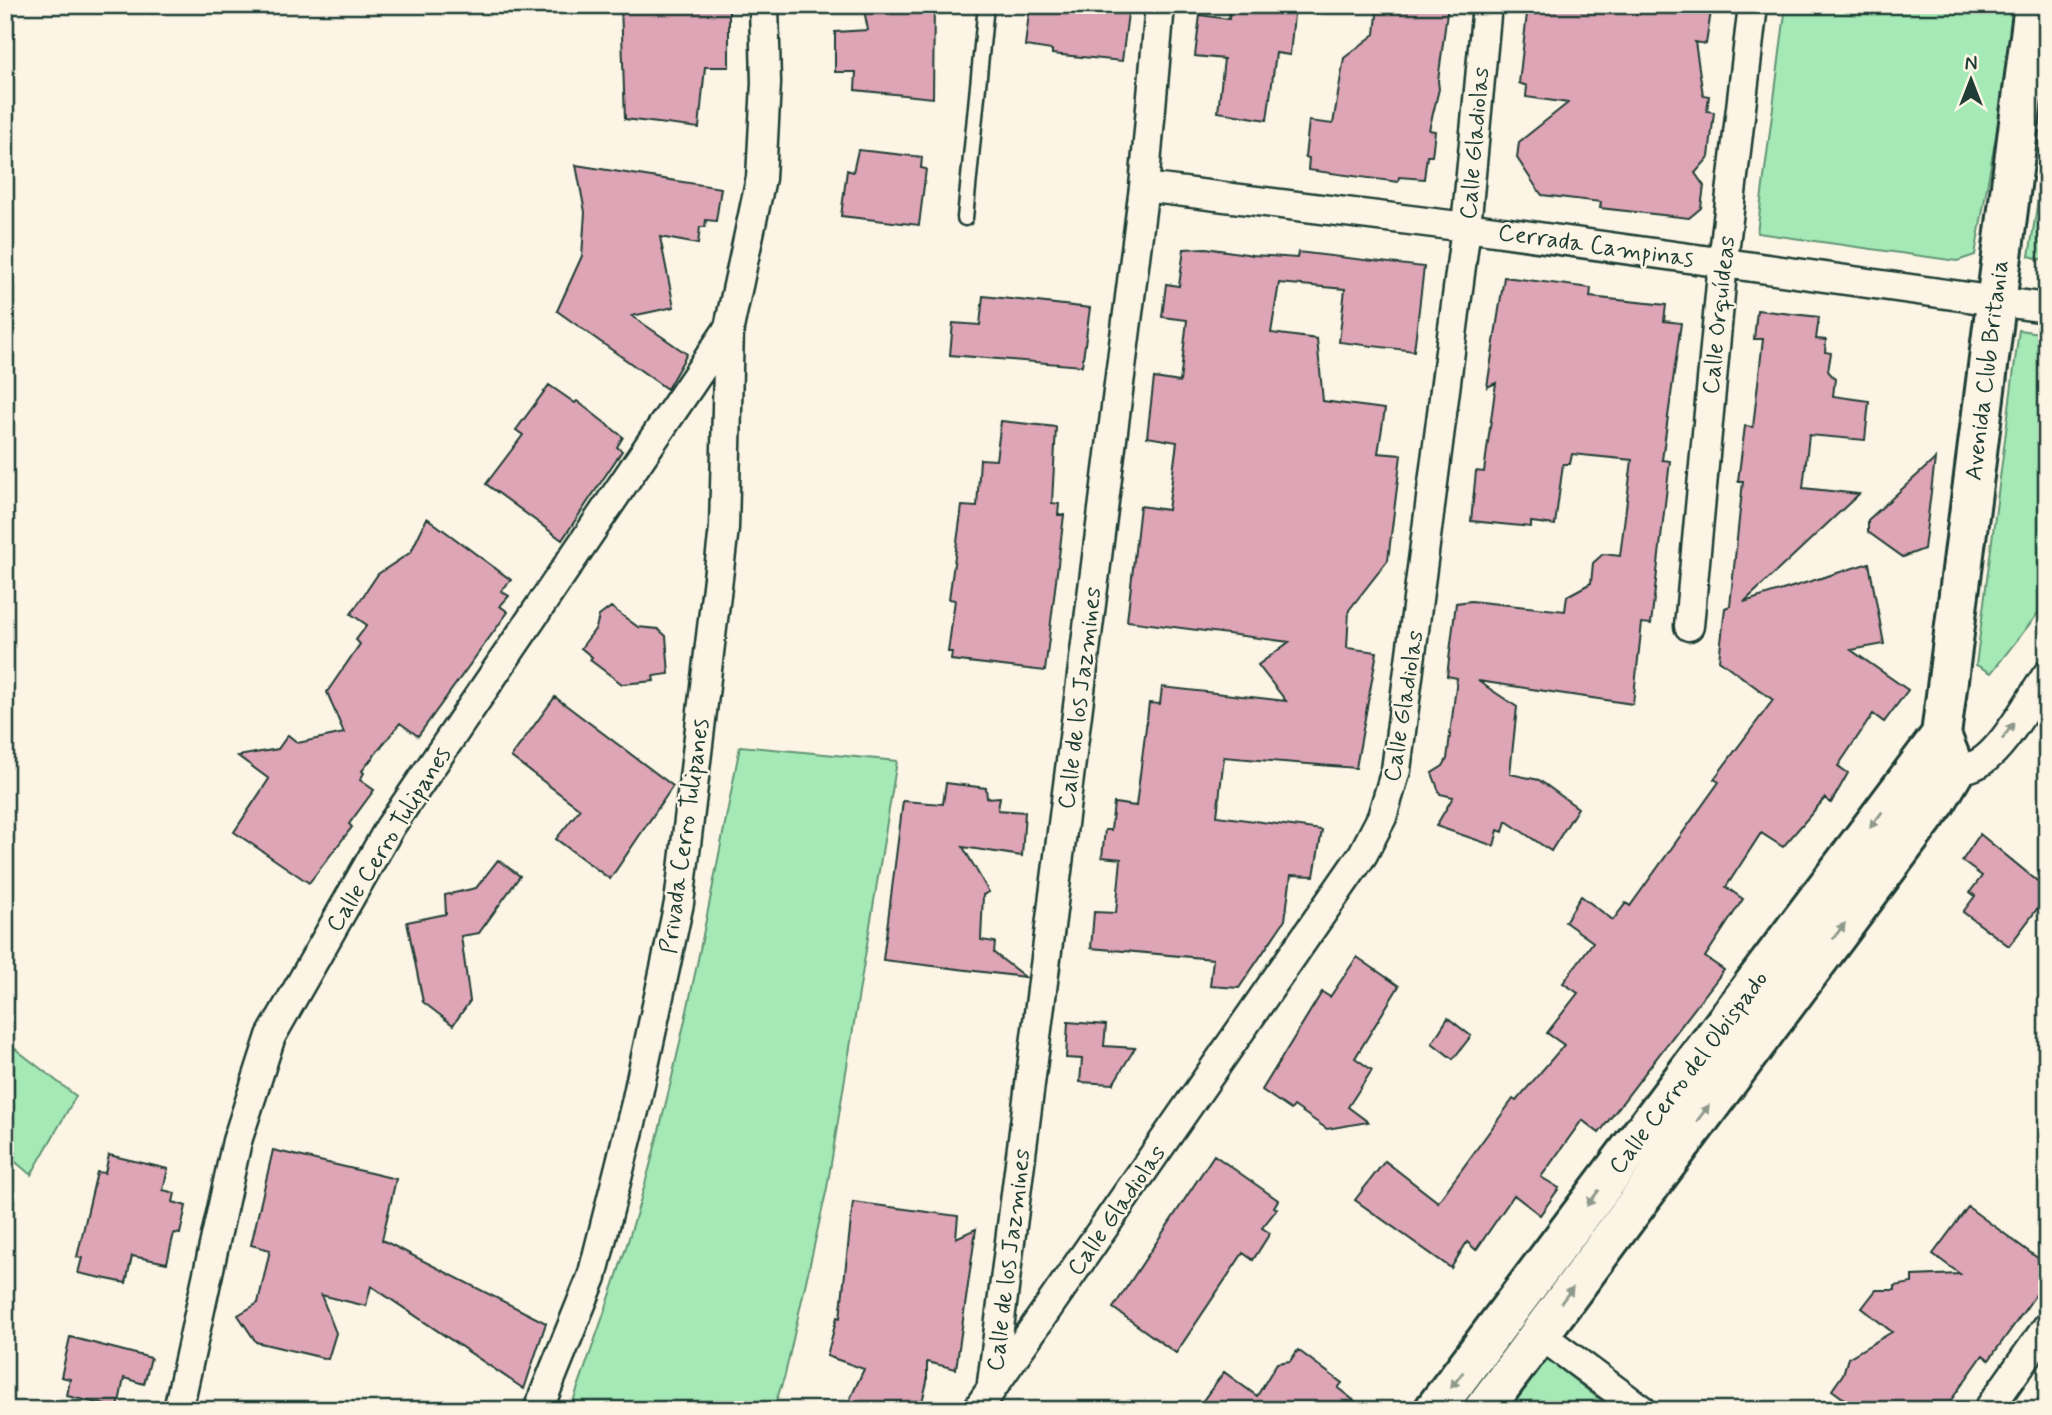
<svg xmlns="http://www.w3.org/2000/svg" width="2052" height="1415" font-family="Mynerve,sans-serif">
<rect width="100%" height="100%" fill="#fcf5e5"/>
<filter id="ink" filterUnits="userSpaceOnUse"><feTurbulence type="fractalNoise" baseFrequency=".0143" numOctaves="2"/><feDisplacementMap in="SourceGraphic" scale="14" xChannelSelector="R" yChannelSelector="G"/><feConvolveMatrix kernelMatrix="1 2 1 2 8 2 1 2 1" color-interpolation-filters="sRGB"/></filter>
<g filter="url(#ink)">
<!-- green -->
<path fill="#a5eab6" stroke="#629475" stroke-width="2" d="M 1786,5 L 2019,5 L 1975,255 L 1957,261 L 1757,233 Z
M 2047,144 L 2047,261 L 2029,256 Z
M 2019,330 L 2047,334 L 2047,602 L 1991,673 L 1976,665 Z
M 740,746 L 897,761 L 827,1188 L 785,1375 L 773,1410 L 570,1410 C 599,1328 629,1246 651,1162 C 687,1025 713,886 740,746 Z
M 5,1041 L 76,1096 L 31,1175 L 5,1153 Z
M 1535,1349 L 1613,1410 L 1491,1410 Z"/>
<!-- building -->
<path fill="#dea5b7" stroke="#1f3d34" stroke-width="2" d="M 621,5 L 729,5 L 729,67 L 705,67 L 699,128 L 625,119 Z
M 863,5 L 934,5 L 933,98 L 855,90 L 856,72 L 835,72 L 835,32 L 868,30 Z
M 1030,5 L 1129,5 L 1122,61 L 1052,54 L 1052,50 L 1025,46 Z
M 1230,5 L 1295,5 L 1290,55 L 1276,53 L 1267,120 L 1218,112 L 1224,59 L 1195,56 L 1200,15 L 1229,19 Z
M 1378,5 L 1448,5 L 1438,81 L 1439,89 L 1429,130 L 1435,131 L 1432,156 L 1427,156 L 1424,179 L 1399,177 L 1398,182 L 1308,170 L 1309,158 L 1305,157 L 1309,121 L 1333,124 L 1344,58 L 1375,34 Z
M 1528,5 L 1712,5 L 1706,44 L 1695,42 L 1703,95 L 1709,96 L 1707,111 L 1714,112 L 1709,157 L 1695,173 L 1704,186 L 1701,208 L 1689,218 L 1600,208 L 1601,202 L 1542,195 L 1536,187 L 1517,158 L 1519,142 L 1568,103 L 1526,97 L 1527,86 L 1519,83 Z
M 858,150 L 922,157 L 921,168 L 926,169 L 919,225 L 841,216 L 847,170 L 853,172 Z
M 576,165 L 721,188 L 716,221 L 706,220 L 705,227 L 700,227 L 698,244 L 660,237 L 674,307 L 632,316 L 687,354 L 667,389 L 557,311 L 582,256 L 585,212 Z
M 1206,248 L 1253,255 L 1297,258 L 1298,252 L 1424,267 L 1414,351 L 1339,342 L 1345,289 L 1279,283 L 1271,333 L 1317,339 L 1323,401 L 1385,409 L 1378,453 L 1401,455 L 1388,560 L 1349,610 L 1347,648 L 1377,652 L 1356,768 L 1224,757 L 1217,816 L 1322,830 L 1314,876 L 1291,875 L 1285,920 L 1239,988 L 1210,986 L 1213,959 L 1091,948 L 1094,912 L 1116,913 L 1121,859 L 1102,857 L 1105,830 L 1111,830 L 1114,803 L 1136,806 L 1149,703 L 1160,704 L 1162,687 L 1286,701 L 1258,665 L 1289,642 L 1127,621 L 1140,506 L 1168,510 L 1177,442 L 1147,437 L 1154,378 L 1180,382 L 1187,320 L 1162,317 L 1166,284 L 1179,286 L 1184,249 Z
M 1504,277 L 1591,288 L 1590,297 L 1666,305 L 1664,321 L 1681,323 L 1662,460 L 1670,461 L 1651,624 L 1642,623 L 1633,704 L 1478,681 L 1517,707 L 1510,774 L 1539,780 L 1578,808 L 1551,851 L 1506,821 L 1503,832 L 1498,830 L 1494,846 L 1436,826 L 1453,797 L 1440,794 L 1432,773 L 1443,766 L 1447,759 L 1457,678 L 1447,676 L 1456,603 L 1471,601 L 1565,611 L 1567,596 L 1591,583 L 1593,563 L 1603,554 L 1620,556 L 1632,460 L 1572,454 L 1570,464 L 1563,464 L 1555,525 L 1531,522 L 1531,527 L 1471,521 L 1476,471 L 1484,472 L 1496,383 L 1487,387 Z
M 983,296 L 1090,308 L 1082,366 L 950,355 L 953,323 L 980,325 Z
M 1757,310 L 1819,317 L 1816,339 L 1826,340 L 1825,352 L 1831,353 L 1828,371 L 1835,379 L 1833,396 L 1869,401 L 1865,440 L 1809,435 L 1803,488 L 1859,494 L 1744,602 L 1869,563 L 1884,644 L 1851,650 L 1908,690 L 1884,722 L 1873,714 L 1838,766 L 1848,773 L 1831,803 L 1825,798 L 1783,847 L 1761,833 L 1726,887 L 1743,899 L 1705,957 L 1724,970 L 1599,1133 L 1582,1120 L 1541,1177 L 1559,1188 L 1540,1215 L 1514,1195 L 1476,1250 L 1467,1242 L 1451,1268 L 1355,1200 L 1385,1161 L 1438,1202 L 1513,1099 L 1516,1101 L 1564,1045 L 1547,1033 L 1578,993 L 1563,983 L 1593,942 L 1565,922 L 1581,896 L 1613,920 L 1626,903 L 1630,906 L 1719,782 L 1714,779 L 1773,700 L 1719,660 L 1725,608 L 1730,606 L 1743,481 L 1738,481 L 1745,426 L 1753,427 L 1763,339 L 1754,339 Z
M 549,385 L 575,403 L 577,401 L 623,437 L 617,447 L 622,451 L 562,540 L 486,484 L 523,435 L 516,430 Z
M 1001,421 L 1056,427 L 1052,503 L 1059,504 L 1058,515 L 1064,515 L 1045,671 L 951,660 L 952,652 L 948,652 L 955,600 L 949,599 L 962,506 L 977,507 L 980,459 L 996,460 Z
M 1935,459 L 1924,549 L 1903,557 L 1868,532 L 1868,520 Z
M 427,518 L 511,580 L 501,591 L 509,596 L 500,606 L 508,612 L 418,736 L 400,723 L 362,771 L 364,773 L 360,780 L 374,790 L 349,824 L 352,827 L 309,883 L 234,832 L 269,779 L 238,756 L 278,749 L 288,735 L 298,743 L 344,733 L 327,692 L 360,644 L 356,640 L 367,625 L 351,614 L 378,574 L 411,552 Z
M 611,607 L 638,627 L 658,629 L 666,636 L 669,674 L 653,676 L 654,681 L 622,684 L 590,660 L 592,657 L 581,648 L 596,628 L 599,616 Z
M 555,697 L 673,786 L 610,879 L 556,839 L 580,809 L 511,757 Z
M 946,783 L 986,788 L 987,798 L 1000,797 L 998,810 L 1025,812 L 1022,856 L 963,847 L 989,892 L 983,895 L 981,940 L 995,942 L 994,953 L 1025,977 L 883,960 L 903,801 L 943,804 Z
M 1980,834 L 2047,889 L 2047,896 L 2009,946 L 1963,912 L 1975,896 L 1970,892 L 1982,876 L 1962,861 Z
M 498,860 L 520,876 L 479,933 L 461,936 L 470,1001 L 453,1025 L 423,1002 L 407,922 L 446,914 L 445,895 L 476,888 Z
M 1357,957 L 1399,986 L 1355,1058 L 1372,1070 L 1348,1107 L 1368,1122 L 1327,1129 L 1294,1106 L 1291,1110 L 1262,1090 L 1322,992 L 1330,997 Z
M 1448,1018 L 1471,1036 L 1453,1059 L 1432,1043 Z
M 1068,1022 L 1106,1025 L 1104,1046 L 1135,1048 L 1113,1084 L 1080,1082 L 1082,1059 L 1066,1058 Z
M 273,1150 L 396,1179 L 382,1240 L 546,1323 L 524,1389 L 371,1286 L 366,1306 L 321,1295 L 336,1333 L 328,1359 L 256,1342 L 238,1315 L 258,1303 L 270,1250 L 251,1245 Z
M 109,1155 L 168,1169 L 163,1190 L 175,1193 L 173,1202 L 186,1206 L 180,1234 L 174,1233 L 167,1263 L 132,1256 L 126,1283 L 78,1273 L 82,1258 L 77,1257 L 97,1172 L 105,1173 Z
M 1214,1155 L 1278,1200 L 1274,1207 L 1277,1209 L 1262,1228 L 1270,1233 L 1253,1260 L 1243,1253 L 1176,1353 L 1113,1308 Z
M 853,1202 L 958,1216 L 956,1238 L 976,1229 L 956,1369 L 927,1362 L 927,1382 L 920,1410 L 845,1410 L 864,1369 L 827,1356 L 837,1317 L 840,1318 Z
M 1968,1207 L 2047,1265 L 2047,1279 L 1989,1360 L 1983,1355 L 1944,1410 L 1859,1410 L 1832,1390 L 1843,1374 L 1848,1358 L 1892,1332 L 1862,1308 L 1876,1290 L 1895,1290 L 1895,1286 L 1912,1283 L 1912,1276 L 1960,1274 L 1933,1254 Z
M 70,1337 L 151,1358 L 144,1384 L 124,1378 L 118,1408 L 67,1396 L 70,1379 L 61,1377 Z
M 1298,1350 L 1342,1383 L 1338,1388 L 1366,1410 L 1196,1410 L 1224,1372 L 1257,1396 L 1277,1363 L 1290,1361 Z"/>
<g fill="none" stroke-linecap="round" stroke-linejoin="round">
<!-- lane casing -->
<g stroke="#1f3d34" stroke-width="19">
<path id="lane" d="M 965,218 L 986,5"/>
</g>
<!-- street casing -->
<g stroke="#1f3d34" stroke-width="33">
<path id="street" d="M 1144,187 L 1466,227 L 2047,308
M 1689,626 L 1723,262 L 1753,5
M 1937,767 C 1950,769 1962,771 1975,765 C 2001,755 2030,699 2047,675
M 1538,1333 L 1642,1410
M 992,1383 L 1144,187 L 1160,5
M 178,1410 L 237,1141 L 271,1036 L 390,827 L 729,328
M 538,1410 L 592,1277 L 636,1103 L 679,903 L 724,528 L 729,328 L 761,178 L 766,83 L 764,5
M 977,1410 L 1363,854 L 1382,817 L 1396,770 L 1466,227 L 1487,5
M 1988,1410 L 2047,1327"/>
</g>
<!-- secondary casing -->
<g stroke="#1f3d34" stroke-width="44">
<path id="secondary" d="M 1434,1410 L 1941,735
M 1483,1410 L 1936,802 L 1955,770 L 1941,735 L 2034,5"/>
</g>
<!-- lane -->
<use href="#lane" stroke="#fcf5e5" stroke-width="14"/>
<!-- street -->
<use href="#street" stroke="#fcf5e5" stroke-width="28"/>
<!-- secondary -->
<use href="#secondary" stroke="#fcf5e5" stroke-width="38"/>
</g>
<!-- one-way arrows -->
<defs><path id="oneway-solid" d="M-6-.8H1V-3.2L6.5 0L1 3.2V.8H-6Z" transform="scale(1.75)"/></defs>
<g fill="#8e998c">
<use href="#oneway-solid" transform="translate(2008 731) rotate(-55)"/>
<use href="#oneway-solid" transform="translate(1876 820) rotate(127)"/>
<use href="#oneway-solid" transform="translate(1839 931) rotate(-53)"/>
<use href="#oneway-solid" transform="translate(1703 1113) rotate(-53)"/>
<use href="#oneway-solid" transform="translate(1593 1198) rotate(127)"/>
<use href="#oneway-solid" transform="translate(1567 1295) rotate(-53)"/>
<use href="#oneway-solid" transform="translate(1457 1380) rotate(127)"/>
</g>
</g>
<g text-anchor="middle" stroke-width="5" stroke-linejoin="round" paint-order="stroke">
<!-- street labels -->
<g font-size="24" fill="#1f3d34" stroke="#fcf5e5">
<text transform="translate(1474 143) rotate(-85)" y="8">Calle Gladiolas</text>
<text transform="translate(1596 245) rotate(8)" y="8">Cerrada Campinas</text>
<text transform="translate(1718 315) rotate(-84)" y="8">Calle Orquídeas</text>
<text transform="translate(1986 370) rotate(-83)" y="8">Avenida Club Britania</text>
<text transform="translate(1079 698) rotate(-83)" y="8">Calle de los Jazmines</text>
<text transform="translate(1403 706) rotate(-81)" y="8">Calle Gladiolas</text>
<text transform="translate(684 836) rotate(-82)" y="8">Privada Cerro Tulipanes</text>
<text transform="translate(388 839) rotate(-58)" y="8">Calle Cerro Tulipanes</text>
<text transform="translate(1688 1072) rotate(-53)" y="8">Calle Cerro del Obispado</text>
<text transform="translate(1116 1210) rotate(-55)" y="8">Calle Gladiolas</text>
<text transform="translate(1008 1260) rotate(-83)" y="8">Calle de los Jazmines</text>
</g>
</g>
<!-- margin -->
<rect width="2052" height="1415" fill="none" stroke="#fcf5e5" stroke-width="28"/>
<rect x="14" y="14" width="2024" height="1387" fill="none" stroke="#1f3d34" stroke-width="2.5" filter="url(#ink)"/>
<!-- north arrow -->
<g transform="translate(1971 80)" stroke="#fcf5e5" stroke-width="5" paint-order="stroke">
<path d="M0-5L12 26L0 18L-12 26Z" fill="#1f3d34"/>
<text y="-10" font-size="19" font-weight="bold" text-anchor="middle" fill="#1f3d34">N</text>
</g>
</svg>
